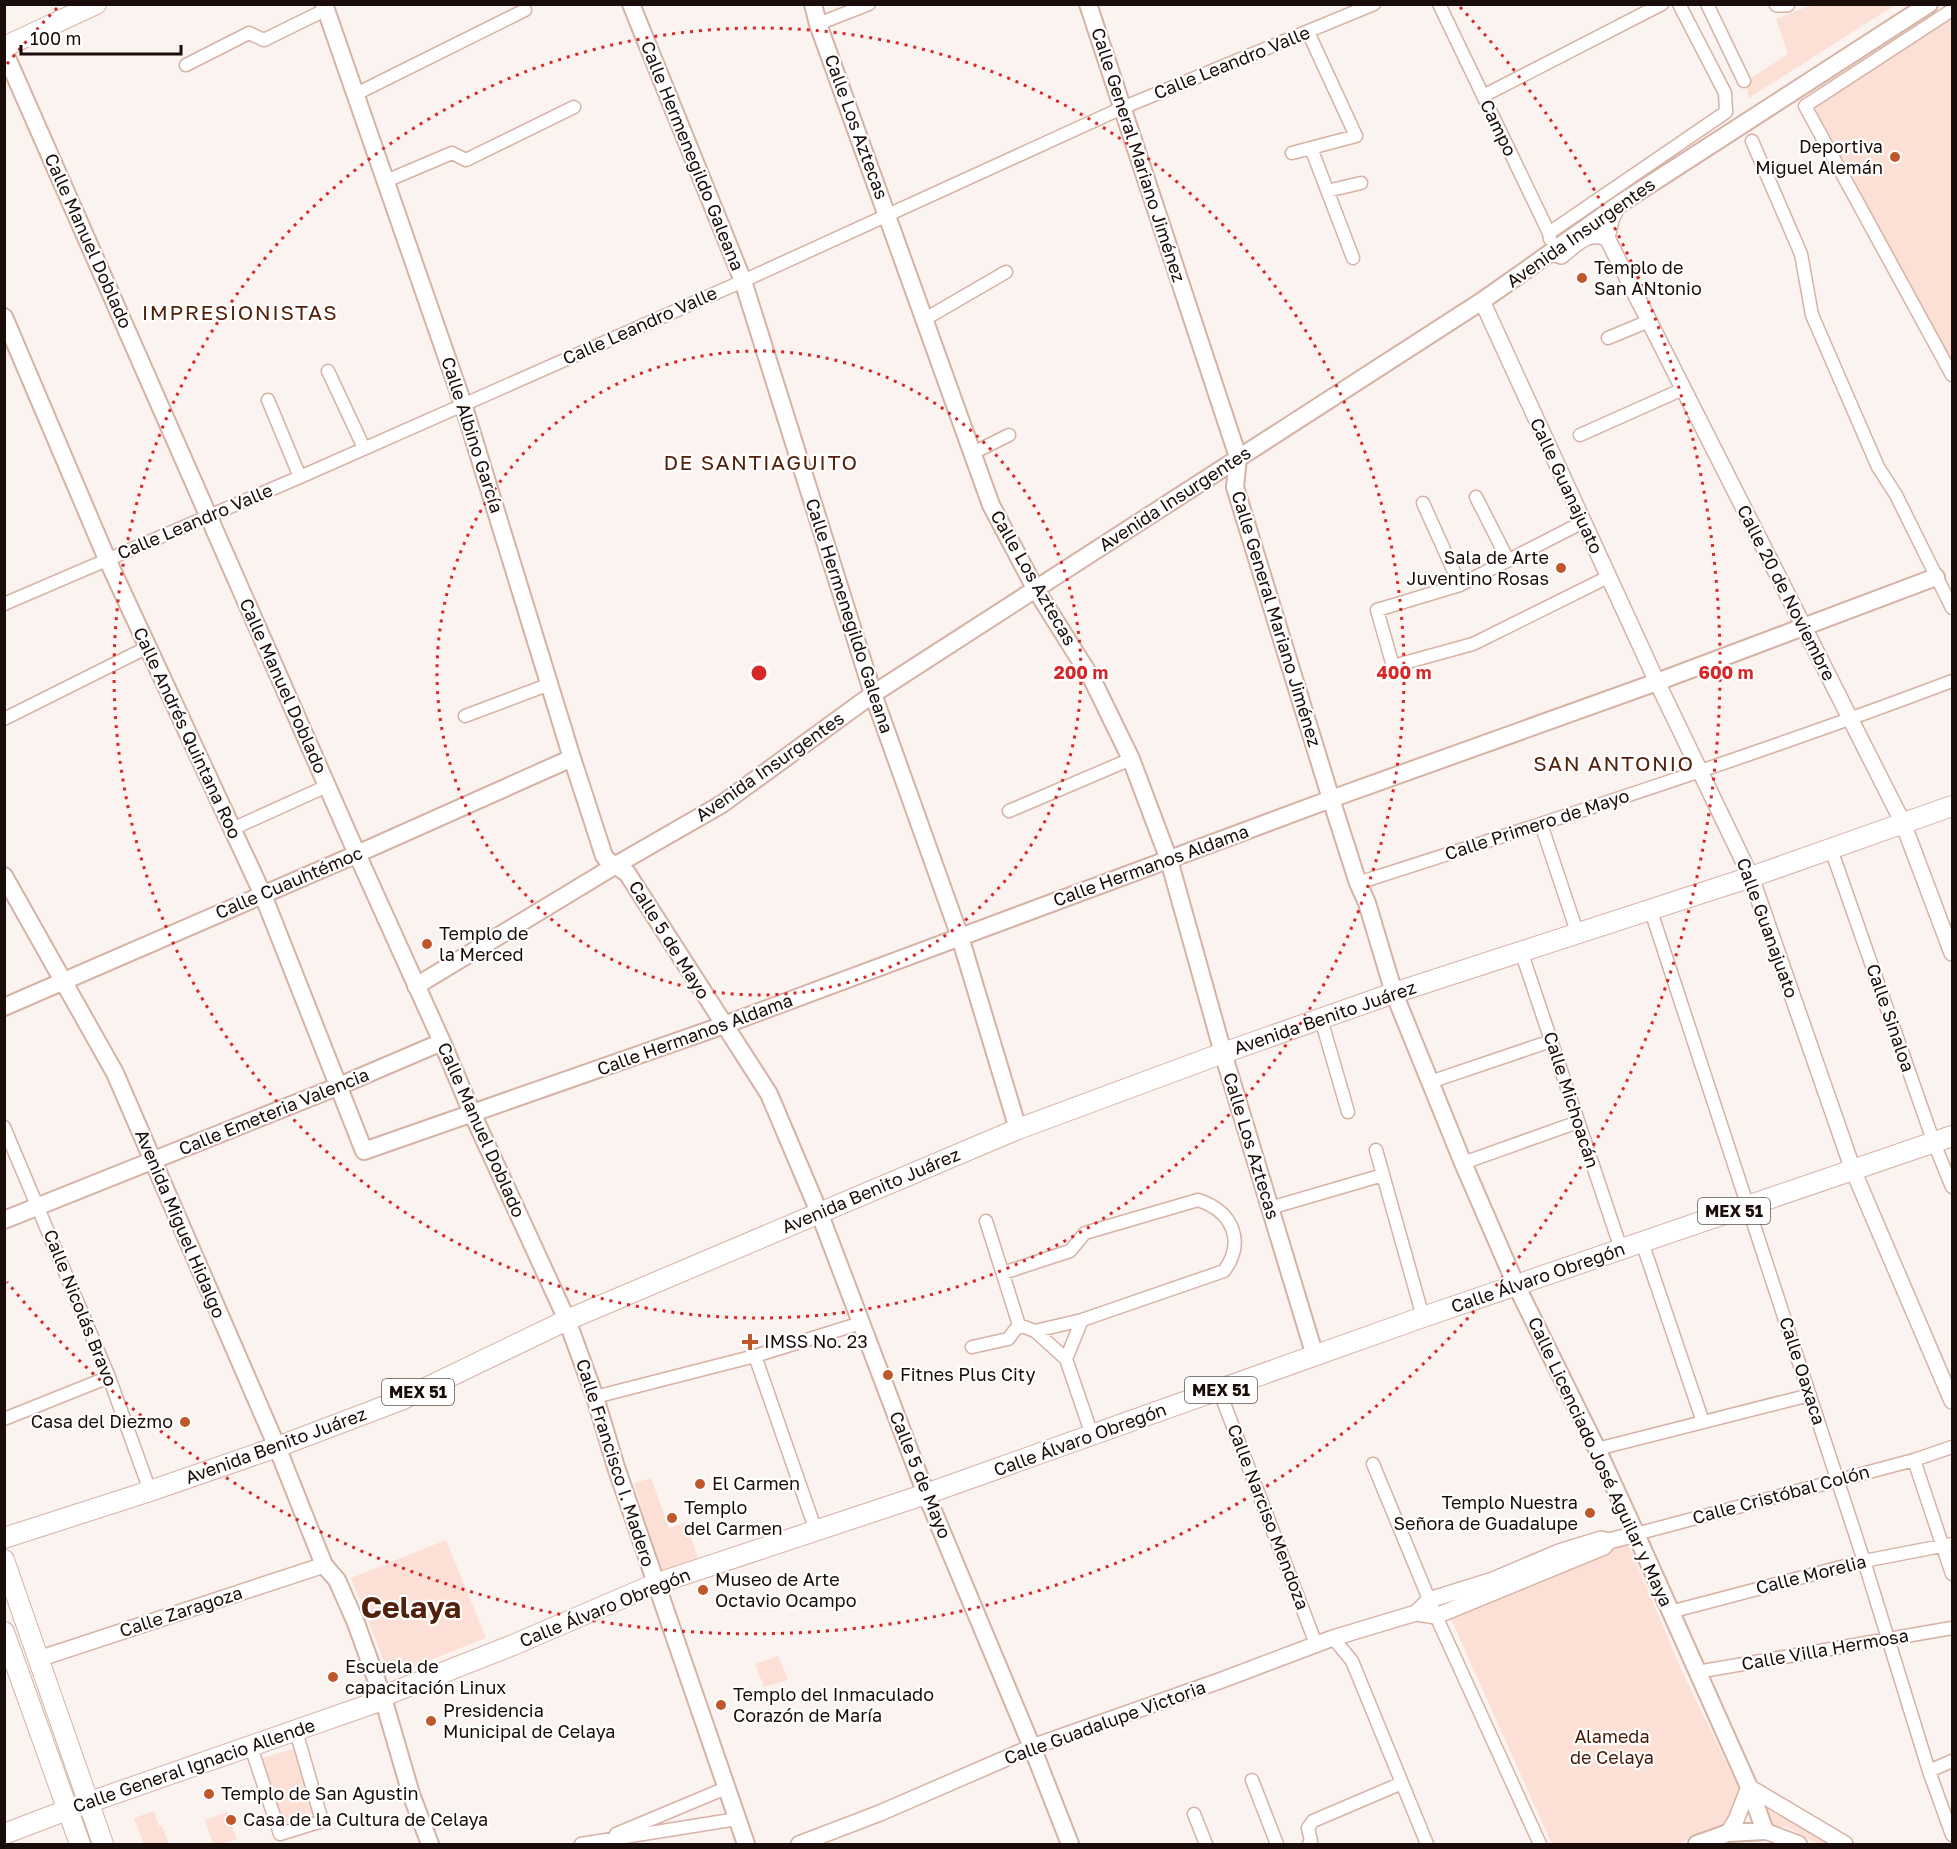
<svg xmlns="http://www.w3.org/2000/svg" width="1957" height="1849" font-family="'Golos Text',sans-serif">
<rect width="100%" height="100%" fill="#fbf3f0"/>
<!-- green -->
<path fill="#fde0d5" d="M 1811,5 L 1895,5 L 1749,98 L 1745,82 L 1788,54 L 1776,19 Z
M 1952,17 L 1952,364 L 1812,110 Z
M 651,1478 L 669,1528 L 686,1522 L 699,1561 L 660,1571 L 634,1483 Z
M 446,1540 L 486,1638 L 390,1676 L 351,1578 Z
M 1628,1543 L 1682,1671 L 1740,1791 L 1736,1811 L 1720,1826 L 1677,1844 L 1552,1844 L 1450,1617 Z
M 778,1656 L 788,1680 L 764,1687 L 755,1664 Z
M 295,1748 L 314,1813 L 282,1825 L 260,1759 Z
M 1760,1801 L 1829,1844 L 1817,1844 L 1787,1827 L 1773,1827 L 1767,1821 Z
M 154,1811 L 159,1826 L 162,1826 L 169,1844 L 144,1844 L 134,1818 Z
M 227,1812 L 237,1839 L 221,1844 L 213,1844 L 205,1820 Z"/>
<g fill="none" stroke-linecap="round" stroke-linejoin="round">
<!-- minor casing -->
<g stroke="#d6b2a4" stroke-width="15">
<path id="minor" d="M 1439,4 L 1549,233 L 1550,239
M 1707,4 L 1744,81
M 1952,10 L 1805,106 L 1952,375
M 818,24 L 869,4
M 186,65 L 249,33 L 264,40 L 325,10
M 356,94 L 525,10
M 1483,96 L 1662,4
M 1752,141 L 1801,254 L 1812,315 L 1878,467 L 1896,495 L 1952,608
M 1311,148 L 1353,258
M 1292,153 L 1356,136 L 1308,32
M 386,181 L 452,153 L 466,160 L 574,107
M 1327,191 L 1361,183
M 1549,233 L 1726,112 L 1725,93 L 1679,4
M 925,319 L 1006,272
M 1608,338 L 1649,321
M 328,371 L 364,448
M 268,400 L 300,477
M 1580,435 L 1683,389
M 973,453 L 1009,435
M 1476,497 L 1508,560
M 1423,503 L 1460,585
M 1583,522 L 1460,585 L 1377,610 L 1393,666 L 1473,644 L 1608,577
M 4,604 L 300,477 L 743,281 L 1122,108 L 1374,4
M 465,716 L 550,684
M 4,719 L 148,647
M 1009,811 L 1131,759
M 1541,824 L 1577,932
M 232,829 L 327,786
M 1831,849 L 1934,1143 L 1952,1187
M 1358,883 C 1557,819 1757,755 1952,681
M 1650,908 L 1864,1561 L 1929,1771 L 1952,1835
M 1521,951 L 1621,1249
M 1321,1019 L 1348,1112
M 1430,1082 L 1551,1041
M 4,1127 L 109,1377 L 150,1491
M 1376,1150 L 1423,1317
M 1463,1163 L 1578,1122
M 1270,1208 L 1383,1175
M 986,1221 L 1019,1325
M 1642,1242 L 1703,1422
M 1035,1331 L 1066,1359 L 1092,1435
M 972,1347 L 1008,1339 L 1019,1325 L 1035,1331 L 1082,1320 L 1224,1271 C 1246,1241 1232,1211 1198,1200 L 1085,1233 L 1070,1251 L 1003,1273
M 755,1356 L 816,1531
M 1066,1359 L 1082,1320
M 1219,1390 L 1316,1644
M 595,1397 L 755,1356 L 861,1323
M 4,1419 L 109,1377
M 1597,1449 L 1810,1395
M 1914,1460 L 1952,1574
M 1373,1464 L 1436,1616 L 1540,1844
M 1636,1534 L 1914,1460 L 1952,1447
M 1670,1612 L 1864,1561 L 1952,1544
M 1333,1638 L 1352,1661 L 1427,1844
M 1697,1672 L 1952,1628
M 251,1747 L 280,1834 L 322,1821 L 296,1731
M 1929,1771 L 1952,1761
M 1252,1780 L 1277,1844
M 1194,1814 L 1206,1844
M 616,1834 L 726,1788
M 581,1844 L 737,1819
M 1309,1844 L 1311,1841 L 1308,1828 L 1313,1821 L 1402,1783"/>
</g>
<!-- tertiary casing -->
<g stroke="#d6b2a4" stroke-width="18">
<path id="tertiary" d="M 1777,4 L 1787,4
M 1618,205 L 1611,220 L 1607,238 L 1903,823 L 1952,953
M 1552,253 L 1561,256 C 1577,244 1587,230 1607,238
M 1482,301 L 1657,682 L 1751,877 L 1853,1170 L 1952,1401
M 1416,1613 L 1429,1600 L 1493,1580 L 1559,1552 L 1601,1539 L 1609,1541 L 1636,1534
M 38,1659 L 324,1565
M 1765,1831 L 1799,1844
M 1728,1833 L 1736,1820 L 1749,1787 L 1845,1844
M 799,1844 L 880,1813 L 1032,1747 L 1222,1680 L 1333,1638 L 1416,1613 L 1436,1616 L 1604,1547 L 1609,1541"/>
</g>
<!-- secondary casing -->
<g stroke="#d6b2a4" stroke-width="20">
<path id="secondary" d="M 324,4 L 463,404 L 572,758 L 604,856 L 607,860 L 627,873 L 769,1094 L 819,1212 L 926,1494 L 1032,1747 L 1070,1844
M 631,4 L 743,281 L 873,694 L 960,937 L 1018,1129
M 813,4 L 818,24 L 991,505 L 1036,590 L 1092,679 L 1131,759 L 1169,860 L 1223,1053 L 1315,1356
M 1088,4 L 1238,457 L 1235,487 L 1331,799 L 1358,883 L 1367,903 L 1394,993 L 1463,1163 L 1516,1285 L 1597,1449 L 1636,1534 L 1749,1787 L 1765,1831 L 1728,1833 L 1697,1844
M 4,51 L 357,854 L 442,1042 L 472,1113 L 567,1320 L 595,1397 L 616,1467 L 746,1844
M 4,317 L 107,559 L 263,895 L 364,1151 L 724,1025 L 1331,799 L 1657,682 L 1936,577
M 4,876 L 115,1073 L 277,1447 L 324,1565 L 337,1580 L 356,1623 L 383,1698 L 411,1794 L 430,1844
M 416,986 L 616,865 L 722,804 L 873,694 L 1482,301 L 1618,205 L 1929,4
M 4,1007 L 357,854 L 572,758
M 4,1220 L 339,1086 L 442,1042"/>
</g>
<!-- primary casing -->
<g stroke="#d6b2a4" stroke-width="22">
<path id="primary" d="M 4,47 L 96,4
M 4,1538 L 150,1491 L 277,1447 L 401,1400 L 567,1320 L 1018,1129 L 1223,1053 L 1394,993 L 1751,877 L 1952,806
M 4,1560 L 103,1844
M 4,1632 L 80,1844
M 4,1834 L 67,1810 L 374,1703 L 391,1693 L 513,1645 L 655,1584 L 926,1494 L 1423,1317 L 1952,1136"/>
</g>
<!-- minor -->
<use href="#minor" stroke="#fff" stroke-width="12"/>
<!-- tertiary -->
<use href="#tertiary" stroke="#fff" stroke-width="15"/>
<!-- secondary -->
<use href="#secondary" stroke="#fff" stroke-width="16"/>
<!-- primary -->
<use href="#primary" stroke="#fff" stroke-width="20"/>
</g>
<!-- distance rings -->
<g fill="none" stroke="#d62828" stroke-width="3" stroke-dasharray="3 6">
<circle cx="759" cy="673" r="322"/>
<circle cx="759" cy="673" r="645"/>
<path d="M7 64A967 967 0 0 1 58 7M1460 7A967 967 0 1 1 7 1282"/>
</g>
<!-- markers -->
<g fill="#be582a" stroke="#fff" stroke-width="2">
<circle cx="1895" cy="157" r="6"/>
<circle cx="1582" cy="278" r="6"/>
<circle cx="1561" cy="568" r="6"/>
<circle cx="427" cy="944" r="6"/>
<path d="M747 1333h6v6h6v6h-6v6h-6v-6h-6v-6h6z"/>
<circle cx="888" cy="1375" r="6"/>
<circle cx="185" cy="1422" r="6"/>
<circle cx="700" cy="1484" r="6"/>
<circle cx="1590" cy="1513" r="6"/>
<circle cx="672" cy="1518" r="6"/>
<circle cx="703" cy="1590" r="6"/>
<circle cx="333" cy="1677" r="6"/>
<circle cx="721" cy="1705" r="6"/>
<circle cx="431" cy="1721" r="6"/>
<circle cx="209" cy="1794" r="6"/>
<circle cx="231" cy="1820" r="6"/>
</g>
<g text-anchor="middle" stroke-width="4.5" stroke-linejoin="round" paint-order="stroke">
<!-- shield labels -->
<g fill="#fff" stroke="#5f5653" stroke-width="1.5">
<rect x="1698" y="1198" width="72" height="26" rx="4.5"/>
<rect x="1185" y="1377" width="72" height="26" rx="4.5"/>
<rect x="382" y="1379" width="72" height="26" rx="4.5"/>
</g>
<g font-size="16" font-weight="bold" fill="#1a0d09">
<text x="1734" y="1217">MEX 51</text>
<text x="1221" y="1396">MEX 51</text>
<text x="418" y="1398">MEX 51</text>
</g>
<!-- street labels -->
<g font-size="18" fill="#1a0d09" stroke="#fff">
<text transform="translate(1232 63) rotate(-22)" y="6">Calle Leandro Valle</text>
<text transform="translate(856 127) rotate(70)" y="6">Calle Los Aztecas</text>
<text transform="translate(1498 128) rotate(64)" y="6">Campo</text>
<text transform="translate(1138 155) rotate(72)" y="6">Calle General Mariano Jiménez</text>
<text transform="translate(692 156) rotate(68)" y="6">Calle Hermenegildo Galeana</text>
<text transform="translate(1581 233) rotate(-35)" y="6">Avenida Insurgentes</text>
<text transform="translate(88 241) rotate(66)" y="6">Calle Manuel Doblado</text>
<text transform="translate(640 326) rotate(-24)" y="6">Calle Leandro Valle</text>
<text transform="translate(472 435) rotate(72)" y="6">Calle Albino García</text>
<text transform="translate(1566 486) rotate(65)" y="6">Calle Guanajuato</text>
<text transform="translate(1175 499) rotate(-33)" y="6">Avenida Insurgentes</text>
<text transform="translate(195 522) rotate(-23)" y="6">Calle Leandro Valle</text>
<text transform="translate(1033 578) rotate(60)" y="6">Calle Los Aztecas</text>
<text transform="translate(1786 593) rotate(63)" y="6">Calle 20 de Noviembre</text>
<text transform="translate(849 616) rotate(72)" y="6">Calle Hermenegildo Galeana</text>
<text transform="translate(1276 619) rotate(73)" y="6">Calle General Mariano Jiménez</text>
<text transform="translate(283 686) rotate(66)" y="6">Calle Manuel Doblado</text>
<text transform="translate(187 733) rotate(65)" y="6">Calle Andrés Quintana Roo</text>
<text transform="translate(770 767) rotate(-35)" y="6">Avenida Insurgentes</text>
<text transform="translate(1537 825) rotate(-18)" y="6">Calle Primero de Mayo</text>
<text transform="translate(1151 866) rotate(-20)" y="6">Calle Hermanos Aldama</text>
<text transform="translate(289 883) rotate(-23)" y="6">Calle Cuauhtémoc</text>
<text transform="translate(1767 928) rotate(70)" y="6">Calle Guanajuato</text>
<text transform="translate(669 940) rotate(58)" y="6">Calle 5 de Mayo</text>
<text transform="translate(1325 1018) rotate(-19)" y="6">Avenida Benito Juárez</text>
<text transform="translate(1890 1018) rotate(71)" y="6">Calle Sinaloa</text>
<text transform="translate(695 1035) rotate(-20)" y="6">Calle Hermanos Aldama</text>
<text transform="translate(1571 1100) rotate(72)" y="6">Calle Michoacán</text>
<text transform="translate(274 1112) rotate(-22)" y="6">Calle Emeteria Valencia</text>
<text transform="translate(481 1130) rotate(66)" y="6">Calle Manuel Doblado</text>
<text transform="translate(1251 1146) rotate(73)" y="6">Calle Los Aztecas</text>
<text transform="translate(871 1191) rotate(-23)" y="6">Avenida Benito Juárez</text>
<text transform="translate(180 1224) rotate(67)" y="6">Avenida Miguel Hidalgo</text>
<text transform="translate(1538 1278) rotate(-19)" y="6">Calle Álvaro Obregón</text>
<text transform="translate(80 1308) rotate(68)" y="6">Calle Nicolás Bravo</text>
<text transform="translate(1802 1371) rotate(72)" y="6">Calle Oaxaca</text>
<text transform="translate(1080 1440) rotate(-20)" y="6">Calle Álvaro Obregón</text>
<text transform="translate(276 1446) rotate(-20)" y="6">Avenida Benito Juárez</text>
<text transform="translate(1600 1462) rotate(65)" y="6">Calle Licenciado José Aguilar y Maya</text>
<text transform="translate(615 1463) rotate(72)" y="6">Calle Francisco I. Madero</text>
<text transform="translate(920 1475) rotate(68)" y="6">Calle 5 de Mayo</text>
<text transform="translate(1781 1495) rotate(-15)" y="6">Calle Cristóbal Colón</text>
<text transform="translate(1268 1517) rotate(69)" y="6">Calle Narciso Mendoza</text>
<text transform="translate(1811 1575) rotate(-14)" y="6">Calle Morelia</text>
<text transform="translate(605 1608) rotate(-22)" y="6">Calle Álvaro Obregón</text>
<text transform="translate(181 1612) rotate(-18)" y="6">Calle Zaragoza</text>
<text transform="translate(1825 1650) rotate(-10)" y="6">Calle Villa Hermosa</text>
<text transform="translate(1105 1723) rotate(-20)" y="6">Calle Guadalupe Victoria</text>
<text transform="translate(194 1766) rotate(-19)" y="6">Calle General Ignacio Allende</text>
</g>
<!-- poi labels -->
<g font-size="18" fill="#1a0d09" stroke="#fff" text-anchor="start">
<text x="1883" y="153" text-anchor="end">Deportiva<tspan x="1883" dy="21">Miguel Alemán</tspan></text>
<text x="1594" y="274">Templo de<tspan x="1594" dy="21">San ANtonio</tspan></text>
<text x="1549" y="564" text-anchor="end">Sala de Arte<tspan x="1549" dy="21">Juventino Rosas</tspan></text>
<text x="439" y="940">Templo de<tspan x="439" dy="21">la Merced</tspan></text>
<text x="764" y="1348">IMSS No. 23</text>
<text x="900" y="1381">Fitnes Plus City</text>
<text x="173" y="1428" text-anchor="end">Casa del Diezmo</text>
<text x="712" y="1490">El Carmen</text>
<text x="1578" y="1509" text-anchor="end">Templo Nuestra<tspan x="1578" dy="21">Señora de Guadalupe</tspan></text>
<text x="684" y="1514">Templo<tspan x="684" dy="21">del Carmen</tspan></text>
<text x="715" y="1586">Museo de Arte<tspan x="715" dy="21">Octavio Ocampo</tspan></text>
<text x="345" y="1673">Escuela de<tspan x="345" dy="21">capacitación Linux</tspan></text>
<text x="733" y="1701">Templo del Inmaculado<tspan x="733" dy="21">Corazón de María</tspan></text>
<text x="443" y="1717">Presidencia<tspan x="443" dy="21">Municipal de Celaya</tspan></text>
<text x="221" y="1800">Templo de San Agustin</text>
<text x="243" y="1826">Casa de la Cultura de Celaya</text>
</g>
<!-- park labels -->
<g font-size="18" fill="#481904" stroke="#fff">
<text x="1612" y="1743">Alameda<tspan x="1612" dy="21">de Celaya</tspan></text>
</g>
<!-- quarter labels -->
<g font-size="21" letter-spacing="1.5" fill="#52210b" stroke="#fff">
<text x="240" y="320">IMPRESIONISTAS</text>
<text x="761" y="470">DE SANTIAGUITO</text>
<text x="1614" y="771">SAN ANTONIO</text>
</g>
<!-- town labels -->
<g font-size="30" font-weight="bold" fill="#52210b" stroke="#fff">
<text x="411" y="1618">Celaya</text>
</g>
</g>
<circle cx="759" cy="673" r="9" fill="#d62828" stroke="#fff" stroke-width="3"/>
<g font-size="18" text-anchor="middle" font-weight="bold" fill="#d62828" stroke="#fff" stroke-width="4.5" stroke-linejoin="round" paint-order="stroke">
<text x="1081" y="679">200 m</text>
<text x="1404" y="679">400 m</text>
<text x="1726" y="679">600 m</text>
</g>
<!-- border -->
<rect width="1957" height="1849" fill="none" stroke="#1a0d09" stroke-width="12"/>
<!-- scale -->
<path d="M21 45v9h160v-9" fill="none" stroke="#1a0d09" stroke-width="3"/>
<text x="30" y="45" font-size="18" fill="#1a0d09" stroke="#ffffff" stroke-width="4.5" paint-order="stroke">100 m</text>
</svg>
